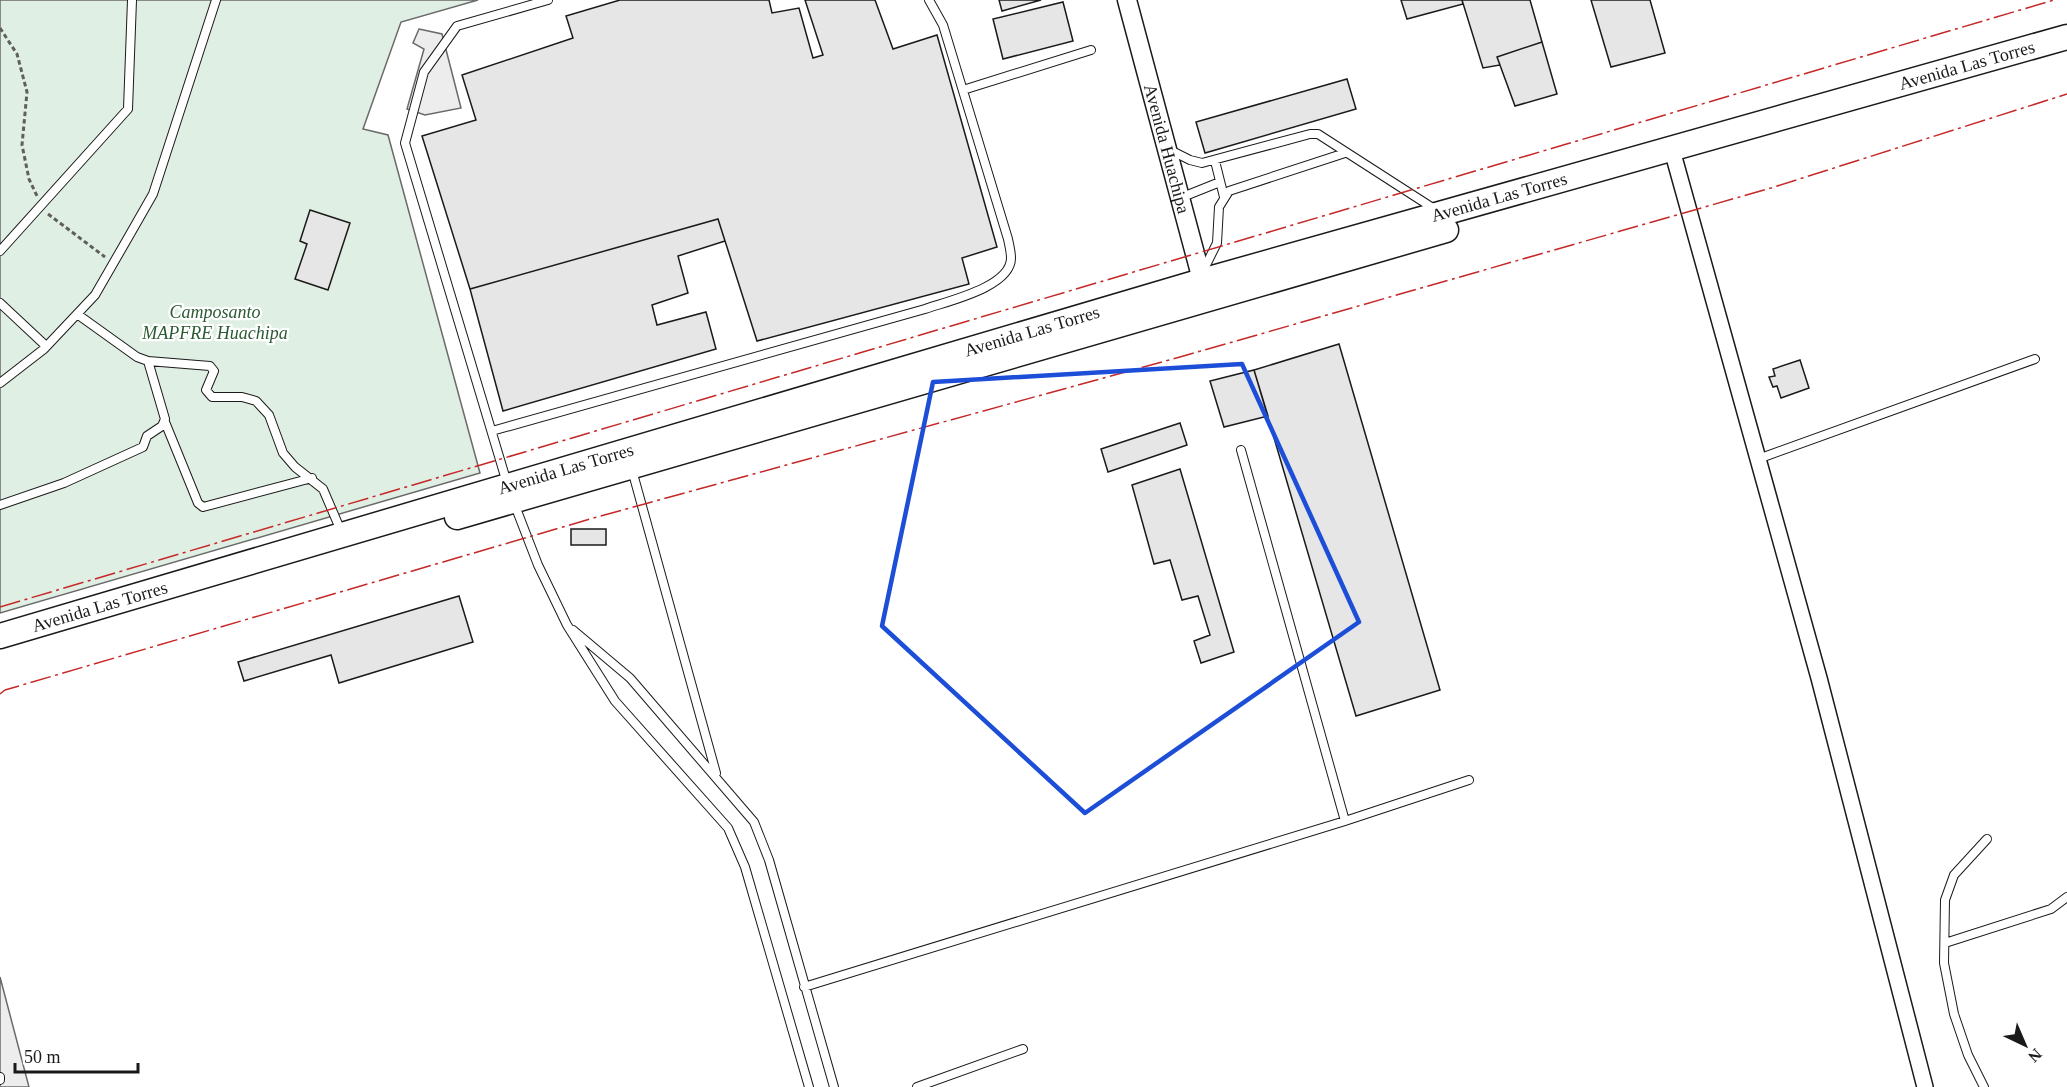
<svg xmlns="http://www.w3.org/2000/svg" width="2067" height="1087" font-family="Georgia,serif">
<rect width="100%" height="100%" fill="#fff"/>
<!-- green -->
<path fill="#e0efe3" stroke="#6a6a6a" stroke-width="1.5" d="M 0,0 L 478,0 L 401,22 L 363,129 L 388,135 L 480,473 L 0,613 Z"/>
<!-- parking -->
<path fill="#ededed" stroke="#6a6a6a" stroke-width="1.5" d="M 419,29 L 442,34 L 461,108 L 425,115 L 407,109 L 424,49 L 413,43 Z
M 0,977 L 29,1087 L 0,1087 Z"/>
<!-- building -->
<path fill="#e6e6e6" stroke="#1a1a1a" stroke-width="1.5" d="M 620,0 L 769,0 L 772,13 L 799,8 L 813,58 L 823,55 L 805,0 L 875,0 L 893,49 L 937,35 L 997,247 L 962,258 L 969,284 L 757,341 L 718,219 L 470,289 L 422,136 L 476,120 L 462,75 L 573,38 L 566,16 Z
M 999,0 L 1041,0 L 1002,11 Z
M 1401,0 L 1462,0 L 1463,4 L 1407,19 Z
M 1462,0 L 1530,0 L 1542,42 L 1497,57 L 1500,65 L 1483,68 Z
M 1591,0 L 1650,0 L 1665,53 L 1611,67 Z
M 1063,2 L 1073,41 L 1003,59 L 993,19 Z
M 1542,42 L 1557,94 L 1515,106 L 1497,57 Z
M 1347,79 L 1356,109 L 1205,153 L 1196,122 Z
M 310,210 L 350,223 L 328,290 L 295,279 L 307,244 L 300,241 Z
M 718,219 L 725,241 L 678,256 L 688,293 L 652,305 L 657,325 L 706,312 L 716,349 L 503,411 L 470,289 Z
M 1339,344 L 1440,690 L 1356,716 L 1254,370 Z
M 1800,360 L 1809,388 L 1781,398 L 1777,386 L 1773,387 L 1769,377 L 1775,376 L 1773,369 Z
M 1254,370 L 1268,416 L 1224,427 L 1210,381 Z
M 1180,423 L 1187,445 L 1108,472 L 1101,449 Z
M 1180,469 L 1234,652 L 1201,663 L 1194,641 L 1210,635 L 1198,596 L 1182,600 L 1170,560 L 1154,564 L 1132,485 Z
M 571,529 L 606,529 L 606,545 L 571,545 Z
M 459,596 L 473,642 L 339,683 L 331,655 L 244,681 L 238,662 Z"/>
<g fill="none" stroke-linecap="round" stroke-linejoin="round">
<!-- service casing -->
<g stroke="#1a1a1a" stroke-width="10">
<path id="service" d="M 963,90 L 1091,50
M 1168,149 L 1190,160 L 1202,163 L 1310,134 L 1318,134 L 1436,210
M 1215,161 L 1224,197
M 1180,198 L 1220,182
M 0,251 L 128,109 L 132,0
M 1203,271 L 1217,243 L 1219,207 L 1229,191 L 1345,153
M 0,303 L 46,346
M 77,314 L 137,357 L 148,361 L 210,366 L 214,371 L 206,390 L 212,397 L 242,397 L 256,401 L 269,415 L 283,453 L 295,467 L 323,489 L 341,531
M 0,383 L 44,349 L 95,295 L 129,236 L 153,194 L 216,0
M 165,422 L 198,503 L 203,507 L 312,478
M 492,431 L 925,309 C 948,301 1011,287 1011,258 C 1011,252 1009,244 1008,239 L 943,25 L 929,0
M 1241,450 L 1345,821
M 1758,459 L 2035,359
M 632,470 L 716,773
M 507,483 L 405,143 L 424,72 L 457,26 L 548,0
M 514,503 L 538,565 L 567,625 L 615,701 L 728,828 L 745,867 L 809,1087
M 0,505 L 64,483 L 143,447 L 147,436 L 162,426 L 165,419 L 148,361
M 573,630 L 630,678 L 754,822 L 769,860 L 834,1087
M 1945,943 L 2051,909 L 2067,897
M 804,987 L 1345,821 L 1469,780
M 0,1077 L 0,1080
M 917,1087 L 1023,1049
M 1984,1087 L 1968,1055 L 1954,1014 L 1944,963 L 1945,900 L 1954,875 L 1987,839"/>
</g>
<!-- minor casing -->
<g stroke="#1a1a1a" stroke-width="18">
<path id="minor" d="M 1672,150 L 1819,678 L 1925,1087"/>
</g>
<!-- tertiary casing -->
<g stroke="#1a1a1a" stroke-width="21">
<g id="tertiary">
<path id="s1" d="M 1127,0 L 1205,291"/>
</g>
</g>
<!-- primary casing -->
<g stroke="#1a1a1a" stroke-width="27">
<g id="primary">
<path d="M 457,517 L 1446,230"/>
<path id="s2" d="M 0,636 L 1202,281 L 2067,37"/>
</g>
</g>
<!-- path -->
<path stroke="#5f5f5f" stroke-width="3" stroke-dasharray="4.5 3" stroke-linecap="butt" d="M 0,28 L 17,54 L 27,92 L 22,145 L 29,179 L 37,196
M 48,214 L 105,257"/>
<!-- service -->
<use href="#service" stroke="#fff" stroke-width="8"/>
<!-- minor -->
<use href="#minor" stroke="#fff" stroke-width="15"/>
<!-- tertiary -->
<use href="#tertiary" stroke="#fff" stroke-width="18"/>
<!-- primary -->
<use href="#primary" stroke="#fff" stroke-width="24"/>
<!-- power -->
<path stroke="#c62828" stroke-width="1.5" stroke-dasharray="21 4.5 3 4.5" stroke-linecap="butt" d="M 0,607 L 2054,0
M 0,694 L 5,690 L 597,517 L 1180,357 L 1771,188 L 2067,94"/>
</g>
<!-- marked area -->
<path fill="none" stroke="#1d4ed8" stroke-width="4.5" stroke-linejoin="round" d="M 1242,364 L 1359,622 L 1085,813 L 882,626 L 933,382 Z"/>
<g text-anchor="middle" stroke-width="4.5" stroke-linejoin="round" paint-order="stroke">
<!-- street labels -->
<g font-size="18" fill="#1a1a1a" stroke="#fff">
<text dy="6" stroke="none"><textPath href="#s2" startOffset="2048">Avenida Las Torres</textPath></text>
<text dy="6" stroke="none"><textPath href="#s1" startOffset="154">Avenida Huachipa</textPath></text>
<text dy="6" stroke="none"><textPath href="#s2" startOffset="1562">Avenida Las Torres</textPath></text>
<text dy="6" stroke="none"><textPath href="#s2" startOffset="1076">Avenida Las Torres</textPath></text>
<text dy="6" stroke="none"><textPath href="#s2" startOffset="590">Avenida Las Torres</textPath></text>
<text dy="6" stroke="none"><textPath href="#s2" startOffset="104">Avenida Las Torres</textPath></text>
</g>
<!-- park labels -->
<g font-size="18" font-style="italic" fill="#2b5a34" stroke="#fff">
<text x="215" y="318">Camposanto<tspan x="215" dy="21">MAPFRE Huachipa</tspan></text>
</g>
</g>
<!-- north arrow -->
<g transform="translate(2025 1045) rotate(136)" stroke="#ffffff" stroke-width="4.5" paint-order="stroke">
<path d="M0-4.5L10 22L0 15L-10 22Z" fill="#1a1a1a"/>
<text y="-9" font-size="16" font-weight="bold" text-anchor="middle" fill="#1a1a1a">N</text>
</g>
<!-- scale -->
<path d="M15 1063v9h123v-9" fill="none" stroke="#1a1a1a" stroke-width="3"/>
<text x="24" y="1063" font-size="18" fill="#1a1a1a" stroke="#ffffff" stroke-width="4.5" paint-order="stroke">50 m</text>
</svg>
